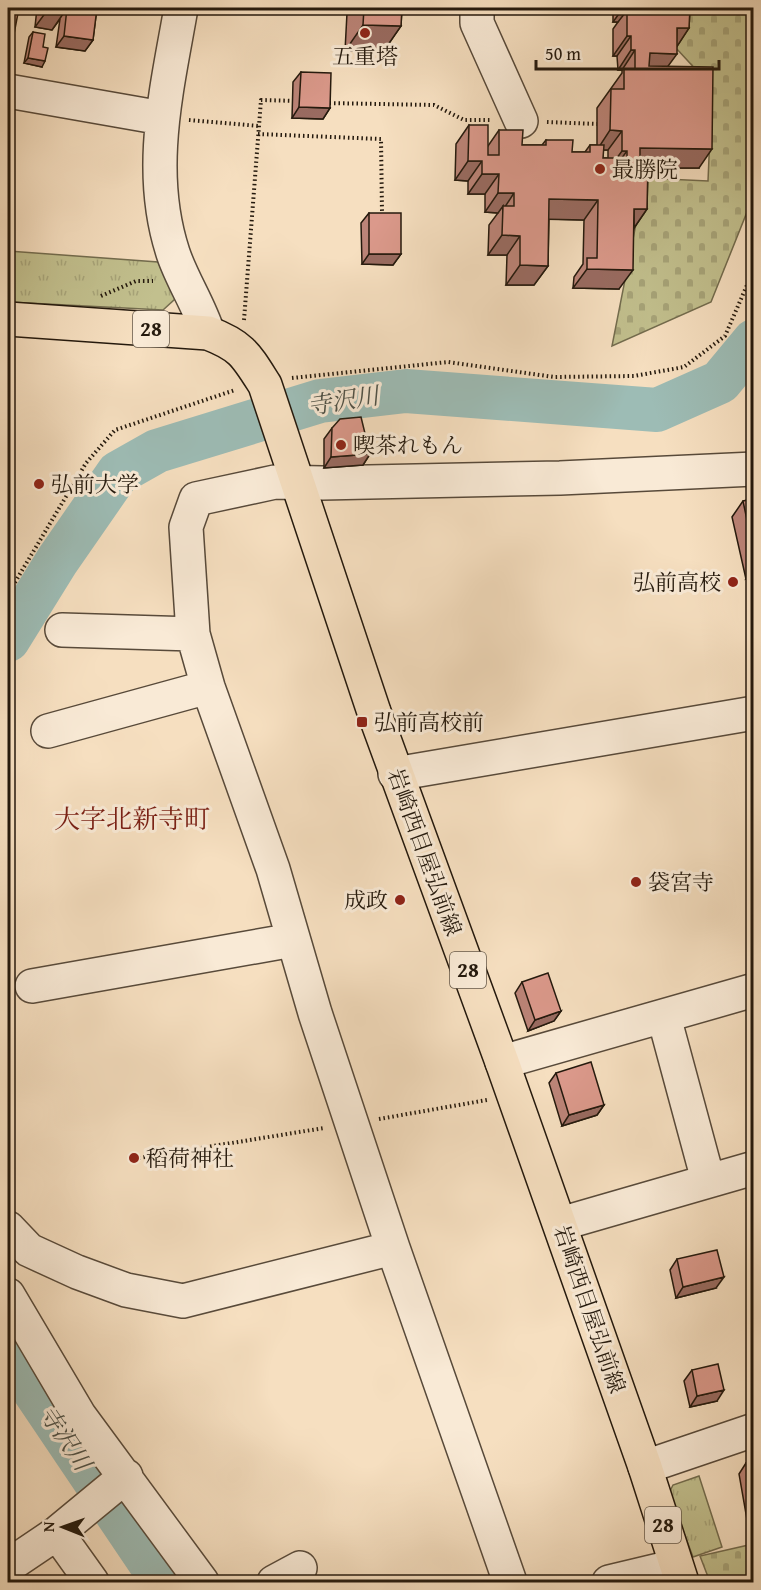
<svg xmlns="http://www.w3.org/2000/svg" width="761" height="1590" font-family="'Gentium Book Plus','Noto Serif JP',serif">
<defs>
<pattern id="grass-tufts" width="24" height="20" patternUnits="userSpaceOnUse" patternTransform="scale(1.5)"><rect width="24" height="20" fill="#c2c08e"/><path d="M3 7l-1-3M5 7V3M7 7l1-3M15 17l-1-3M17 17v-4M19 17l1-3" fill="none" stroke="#a7a479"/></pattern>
<pattern id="cemetery-stones" width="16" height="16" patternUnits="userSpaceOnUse" patternTransform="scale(1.5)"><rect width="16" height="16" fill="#c2c08e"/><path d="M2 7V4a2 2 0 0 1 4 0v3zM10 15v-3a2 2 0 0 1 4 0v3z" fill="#a7a479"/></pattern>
</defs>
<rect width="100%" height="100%" fill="#f6dfc0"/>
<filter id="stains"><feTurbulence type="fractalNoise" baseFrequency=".00333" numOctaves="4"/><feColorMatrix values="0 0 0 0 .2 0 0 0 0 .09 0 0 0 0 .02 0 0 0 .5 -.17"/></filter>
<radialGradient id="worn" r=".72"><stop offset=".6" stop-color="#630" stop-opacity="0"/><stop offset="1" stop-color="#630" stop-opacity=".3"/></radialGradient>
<!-- grass -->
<path fill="url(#grass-tufts)" stroke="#736c4e" stroke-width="1.5" d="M 8,251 L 158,262 L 175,299 L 163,310 L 8,302 Z
M 699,1476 L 722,1547 L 693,1557 L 669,1493 L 673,1485 Z"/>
<!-- cemetery -->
<path fill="url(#cemetery-stones)" stroke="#736c4e" stroke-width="1.5" d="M 691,8 L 753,8 L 753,197 L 711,302 L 612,346 L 645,178 L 708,181 L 712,87 L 676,48 Z
M 753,1544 L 753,1582 L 710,1582 L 700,1556 Z"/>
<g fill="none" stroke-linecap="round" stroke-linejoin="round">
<!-- river -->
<path stroke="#9dbcb5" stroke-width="44" d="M 8,640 L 57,561 L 118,473 L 157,451 L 320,401 L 406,391 L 657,410 L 720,382 L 754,341
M 8,1352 L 163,1582"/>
<!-- minor casing -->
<g stroke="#584a3a" stroke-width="36">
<path id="minor" d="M 181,8 C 167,89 146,171 173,253 C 182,280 199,305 208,333
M 477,8 L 477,23 L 521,121
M 8,91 L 162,118
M 62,630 L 193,634
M 48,731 L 208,687
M 395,774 L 754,713
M 32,986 L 293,940
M 664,1017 L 708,1180
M 502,1062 L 754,990
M 560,1224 L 754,1168
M 8,1228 L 29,1250 L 77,1272 L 126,1290 L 183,1301 L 393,1248
M 8,1295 L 79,1415 L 202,1582
M 645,1467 L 754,1430
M 57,1533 L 92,1582
M 8,1566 L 57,1533 L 126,1476
M 274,1582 L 300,1568
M 510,1582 L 393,1248 L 315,1013 L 273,869 L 208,687 L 193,634 L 186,527 L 196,499 L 275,482 L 322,483 L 560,478 L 754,469
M 609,1582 L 676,1566"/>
</g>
<!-- major casing -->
<g stroke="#24190d" stroke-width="36">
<path id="major" d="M 8,319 L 208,333 C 242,346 246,355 265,385 L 374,712 L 502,1062 L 645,1467 L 682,1582"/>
</g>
<!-- path -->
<path stroke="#24190d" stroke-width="4" stroke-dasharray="1.5 3" stroke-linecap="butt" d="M 325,103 L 434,105 L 464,120 L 491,120
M 189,120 L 259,126
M 547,122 L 597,124
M 258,134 L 381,139 L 382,212
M 101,296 L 136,281 L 153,281
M 244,320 L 261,100 L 297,101
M 292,378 L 448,362 L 554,377 L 634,376 L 684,367 L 725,336 L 754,269
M 8,594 L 86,463 L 115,430 L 235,390
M 379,1119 L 487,1100
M 139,1158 L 324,1128"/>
<!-- minor -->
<use href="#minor" stroke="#f9ead6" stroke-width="33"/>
<!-- major -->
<use href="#major" stroke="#f6dfc0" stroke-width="33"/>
</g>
<!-- wall -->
<path fill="#bc8478" stroke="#24190d" stroke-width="1.5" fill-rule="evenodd" d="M 37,8 L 97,8 L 93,40 L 85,51 L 56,47 L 60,19 L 52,30 L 35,27 Z
M 351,8 L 402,8 L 401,26 L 383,52 L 345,51 L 347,13 Z
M 616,8 L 690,8 L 689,28 L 677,46 L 668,66 L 699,168 L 648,168 L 647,209 L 634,228 L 619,289 L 573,288 L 574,277 L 583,264 L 584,220 L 549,219 L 548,266 L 534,285 L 506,285 L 507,255 L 488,255 L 489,225 L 498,213 L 485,212 L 485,194 L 468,194 L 468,181 L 455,180 L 456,144 L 469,125 L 488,146 L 499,130 L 522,145 L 542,145 L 546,140 L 572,152 L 585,152 L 590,145 L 597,145 L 597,108 L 622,73 L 622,70 L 618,70 L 617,56 L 613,56 L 613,29 L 618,22 L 613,22 L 613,12 ZM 603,150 L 608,150 L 608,158 L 603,158 Z
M 33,32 L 43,47 L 42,67 L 24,63 L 29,37 Z
M 301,72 L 330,108 L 323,119 L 292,118 L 293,82 Z
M 369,213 L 401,254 L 393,265 L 362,264 L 361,223 Z
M 332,428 L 370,454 L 363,465 L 324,468 L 324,439 Z
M 753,499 L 753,577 L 746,579 L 732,517 L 743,501 Z
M 522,982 L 561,1011 L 554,1021 L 528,1031 L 515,993 Z
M 556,1073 L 604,1105 L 597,1115 L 562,1126 L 549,1083 Z
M 677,1259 L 716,1288 L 676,1298 L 670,1270 Z
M 692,1370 L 717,1401 L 690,1407 L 684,1381 Z
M 753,1462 L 753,1530 L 749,1531 L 739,1474 L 746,1463 Z"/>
<!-- shaded-wall -->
<path fill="#996b61" stroke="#24190d" stroke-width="1.5" d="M 623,8 L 629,8 L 618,22 L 613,22 Z
M 46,12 L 63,14 L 52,30 L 35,27 Z
M 363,25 L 401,26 L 383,52 L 345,51 Z
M 677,28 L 689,28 L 676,48 Z
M 64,36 L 93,40 L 85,51 L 56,47 Z
M 627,36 L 631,36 L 617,56 L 613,56 Z
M 631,50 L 635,50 L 622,70 L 618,70 Z
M 650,53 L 677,54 L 663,73 L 636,73 Z
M 28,58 L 45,61 L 42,67 L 24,63 Z
M 299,107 L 330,108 L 323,119 L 292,118 Z
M 610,130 L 622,131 L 608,150 L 597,150 Z
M 640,148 L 712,149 L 699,168 L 626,168 Z
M 622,151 L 627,151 L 613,170 L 608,170 Z
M 468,161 L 482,161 L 468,181 L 455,180 Z
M 482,174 L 499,174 L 485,194 L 468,194 Z
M 498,193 L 514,193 L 503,210 L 503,206 L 498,213 L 485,212 Z
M 549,199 L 598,200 L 584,220 L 536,219 Z
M 634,209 L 647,209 L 634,228 Z
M 502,235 L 520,236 L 507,255 L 488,255 Z
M 369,254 L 401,254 L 393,265 L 362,264 Z
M 520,265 L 548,266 L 534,285 L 506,285 Z
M 587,269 L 633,270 L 619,289 L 573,288 Z
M 370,454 L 363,465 L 324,468 L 331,457 Z
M 753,568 L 753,577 L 746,579 Z
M 561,1011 L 554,1021 L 528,1031 L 535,1020 Z
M 604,1105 L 597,1115 L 562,1126 L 569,1115 Z
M 724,1277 L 716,1288 L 676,1298 L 683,1287 Z
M 724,1390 L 717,1401 L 690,1407 L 697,1396 Z"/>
<!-- building -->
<path fill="#db998b" stroke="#24190d" stroke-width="1.5" d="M 8,8 L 19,8 L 10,55 L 8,54 Z
M 46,8 L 64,8 L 63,14 L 46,12 Z
M 67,8 L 97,8 L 93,40 L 64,36 Z
M 364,8 L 402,8 L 401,26 L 363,25 Z
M 632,8 L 690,8 L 689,28 L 677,28 L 677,54 L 650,53 L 649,66 L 713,67 L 712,149 L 640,148 L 640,163 L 648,163 L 647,209 L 634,209 L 633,270 L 587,269 L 587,258 L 597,258 L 598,200 L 549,199 L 548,266 L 520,265 L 520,236 L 502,235 L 503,206 L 514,206 L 514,193 L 498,193 L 499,174 L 482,174 L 482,161 L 468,161 L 469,125 L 488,125 L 488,155 L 499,155 L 499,130 L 523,130 L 522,145 L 546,145 L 546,140 L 573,140 L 572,152 L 590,152 L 590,145 L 604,145 L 603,158 L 619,158 L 619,171 L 627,172 L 627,151 L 622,151 L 622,131 L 610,130 L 611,89 L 624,89 L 624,69 L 635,69 L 635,50 L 631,50 L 631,36 L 627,36 L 627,10 L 632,10 Z
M 33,32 L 45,34 L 43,47 L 48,48 L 45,61 L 28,58 Z
M 301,72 L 331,73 L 330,108 L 299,107 Z
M 369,213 L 401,213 L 401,254 L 369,254 Z
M 361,417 L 370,454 L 331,457 L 332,428 L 340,419 Z
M 753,499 L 753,549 L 743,501 Z
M 548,973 L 561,1011 L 535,1020 L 522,982 Z
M 591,1062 L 604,1105 L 569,1115 L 556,1073 Z
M 717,1250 L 724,1277 L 683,1287 L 677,1259 Z
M 718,1364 L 724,1390 L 697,1396 L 692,1370 Z
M 753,1462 L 753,1502 L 746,1463 Z"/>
<!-- markers -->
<g fill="#8f2418" stroke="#f9ead6" stroke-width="2">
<circle cx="365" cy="33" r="6"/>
<circle cx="600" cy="169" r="6"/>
<circle cx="341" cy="445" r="6"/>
<circle cx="39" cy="484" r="6"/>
<circle cx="733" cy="582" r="6"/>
<rect x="356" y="716" width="12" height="12" rx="3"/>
<circle cx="636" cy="882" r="6"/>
<circle cx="400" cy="900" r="6"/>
<circle cx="134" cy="1158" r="6"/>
</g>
<g text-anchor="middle" stroke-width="6" stroke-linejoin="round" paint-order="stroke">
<!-- shield labels -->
<g fill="#f9ead6" stroke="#645849" stroke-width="1.5">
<rect x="133" y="311" width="36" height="36" rx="4.5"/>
<rect x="450" y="952" width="36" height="36" rx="4.5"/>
<rect x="645" y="1507" width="36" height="36" rx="4.5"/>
</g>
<g font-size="21" font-weight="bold" fill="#24190d">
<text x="151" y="336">28</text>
<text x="468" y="977">28</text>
<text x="663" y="1532">28</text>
</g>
<!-- poi labels -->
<g font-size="22" fill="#24190d" stroke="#f9ead6" text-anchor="start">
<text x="365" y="64" text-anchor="middle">五重塔</text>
<text x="612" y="177">最勝院</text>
<text x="353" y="453">喫茶れもん</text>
<text x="51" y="492">弘前大学</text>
<text x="721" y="590" text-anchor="end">弘前高校</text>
<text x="374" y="730">弘前高校前</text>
<text x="648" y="890">袋宮寺</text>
<text x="388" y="908" text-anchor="end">成政</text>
<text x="146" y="1166">稻荷神社</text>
</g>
<!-- street labels -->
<g font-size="22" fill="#24190d" stroke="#f9ead6">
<text transform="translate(425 852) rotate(70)" y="8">岩崎西目屋弘前線</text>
<text transform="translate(590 1309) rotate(71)" y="8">岩崎西目屋弘前線</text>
</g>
<!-- water labels -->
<g font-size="24" font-style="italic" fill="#4e5248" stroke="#f9ead6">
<text transform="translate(343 401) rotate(-9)" y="8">寺沢川</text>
<text transform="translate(65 1438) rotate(56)" y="8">寺沢川</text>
</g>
<!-- quarter labels -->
<g font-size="26" fill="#7a1f14" stroke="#f9ead6">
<text x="132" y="828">大字北新寺町</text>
</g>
</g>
<!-- margin -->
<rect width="761" height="1590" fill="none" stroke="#f6dfc0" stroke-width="30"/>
<rect x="9" y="9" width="743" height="1572" fill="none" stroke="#24190d" stroke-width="3"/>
<rect x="15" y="15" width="731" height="1560" fill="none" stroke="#24190d" stroke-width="1.5"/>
<!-- north arrow -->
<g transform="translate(63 1527) rotate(271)" stroke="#f9ead6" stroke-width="4.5" paint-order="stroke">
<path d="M0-4.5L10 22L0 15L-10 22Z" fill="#24190d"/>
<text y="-9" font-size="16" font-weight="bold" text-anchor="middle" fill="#24190d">N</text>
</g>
<!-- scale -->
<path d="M536 60v9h183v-9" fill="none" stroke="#24190d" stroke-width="3"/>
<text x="545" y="60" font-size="18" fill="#24190d" stroke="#f9ead6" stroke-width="4.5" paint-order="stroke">50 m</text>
<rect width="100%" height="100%" filter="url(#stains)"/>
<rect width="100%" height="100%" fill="url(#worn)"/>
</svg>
